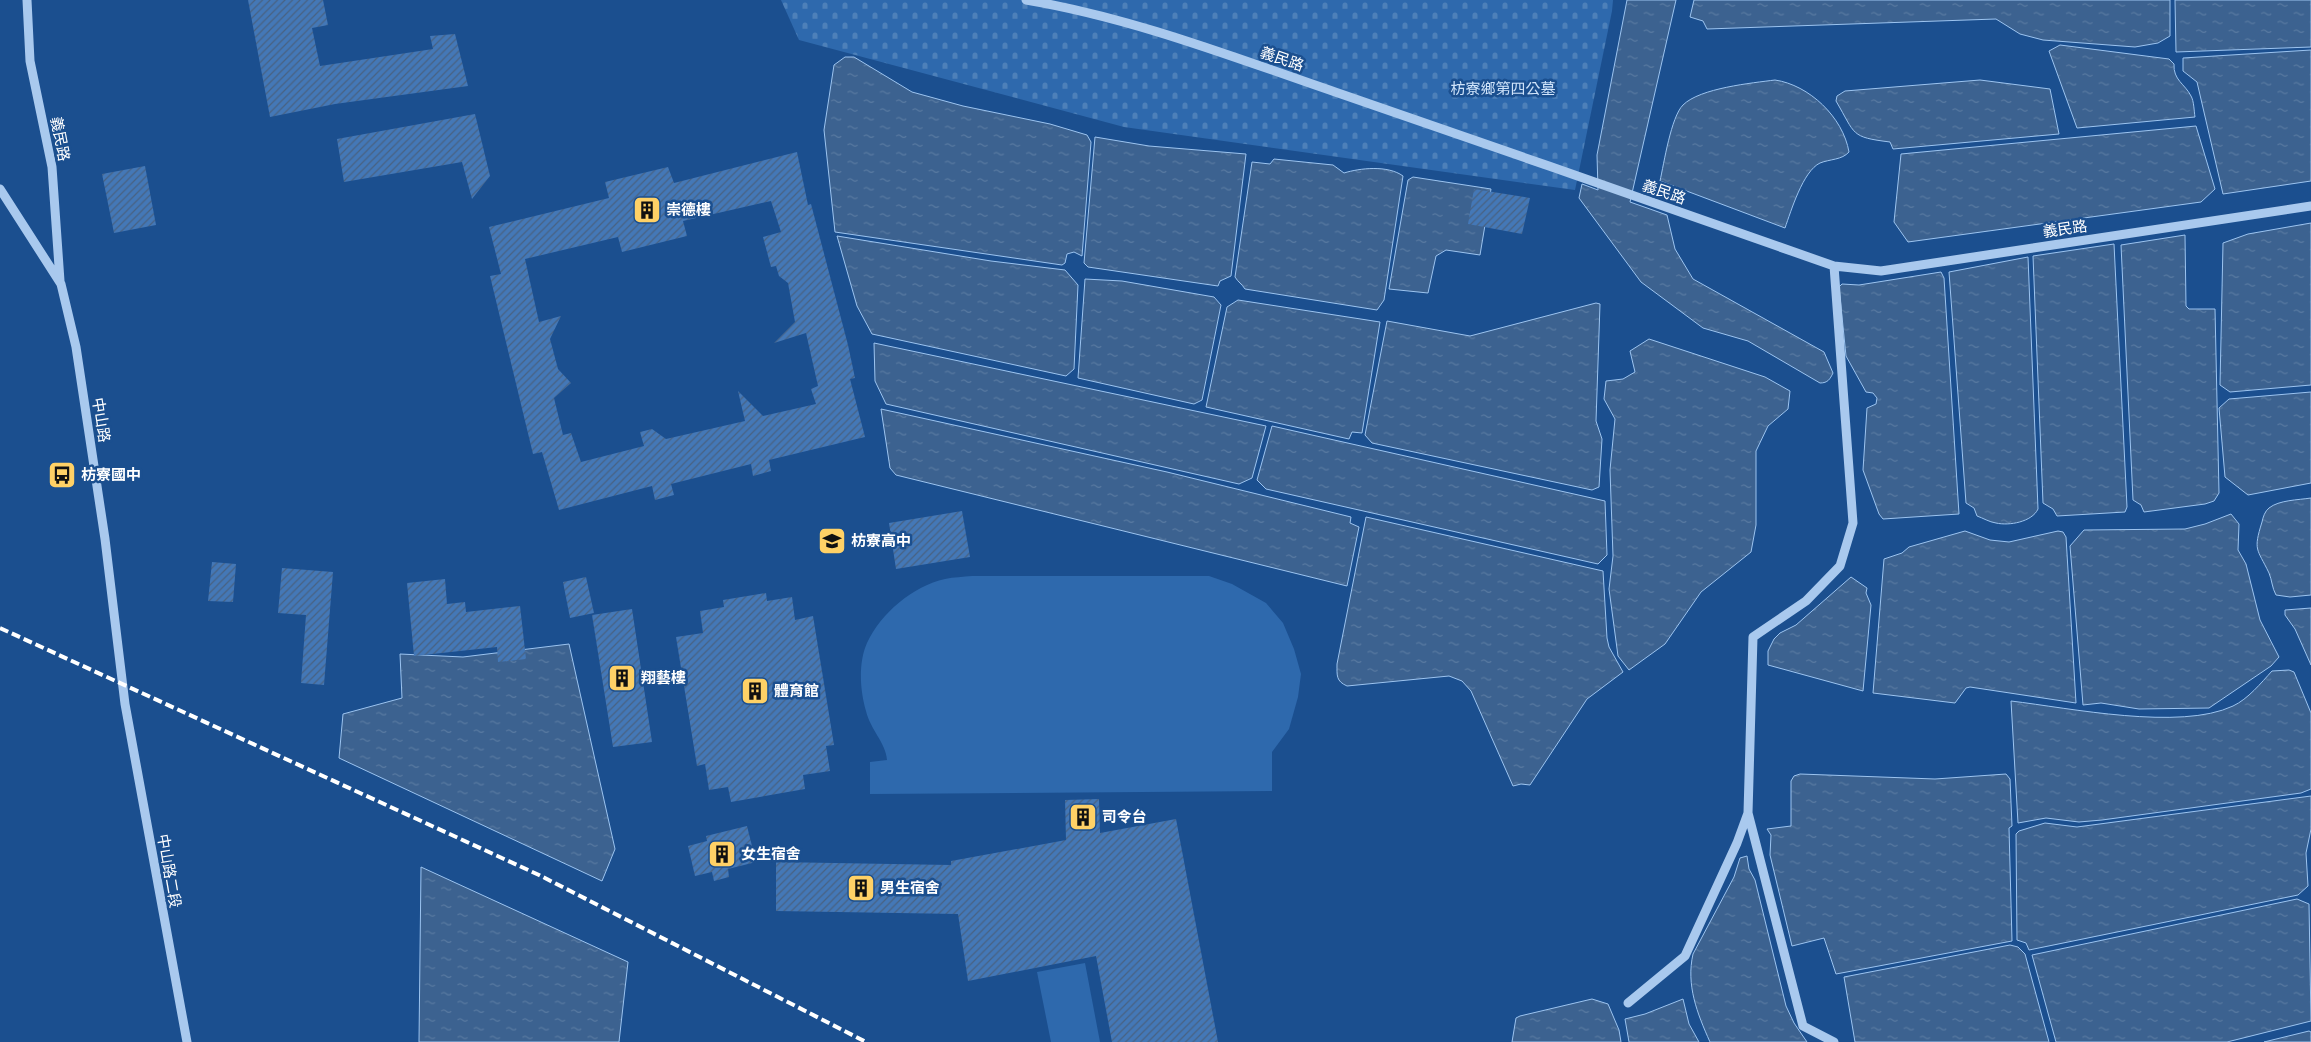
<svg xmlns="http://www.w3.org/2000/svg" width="2311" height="1042" font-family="'PT Sans','Noto Sans TC',sans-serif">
<defs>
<pattern id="cemetery-stones" width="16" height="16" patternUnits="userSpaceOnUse" patternTransform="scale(1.25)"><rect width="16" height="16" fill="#2e69ad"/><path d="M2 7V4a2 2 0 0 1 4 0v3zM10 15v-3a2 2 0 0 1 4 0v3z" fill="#4d80b9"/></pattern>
<pattern id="water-ripples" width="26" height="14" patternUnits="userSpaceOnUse" patternTransform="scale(1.25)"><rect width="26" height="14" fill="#3c6290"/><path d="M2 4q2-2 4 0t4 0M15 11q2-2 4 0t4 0" fill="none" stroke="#597aa1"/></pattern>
<pattern id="building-hatch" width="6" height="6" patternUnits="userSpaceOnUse" patternTransform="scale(1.25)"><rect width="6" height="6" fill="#4478b7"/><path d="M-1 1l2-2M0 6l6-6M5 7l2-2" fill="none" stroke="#486282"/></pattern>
</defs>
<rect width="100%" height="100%" fill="#1b4f8f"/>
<!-- cemetery -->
<path fill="url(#cemetery-stones)" d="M 781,0 L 1613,0 L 1612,11 L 1575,190 L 1124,127 L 799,40 Z"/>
<!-- park -->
<path fill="#2e69ad" d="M 972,576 L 1209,576 L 1232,584 L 1266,603 L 1283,623 L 1294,649 L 1301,674 L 1298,697 L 1289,729 L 1272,752 L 1272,791 L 870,794 L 870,762 L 887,760 C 886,743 870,729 866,711 C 860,691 858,663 867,643 C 881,613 913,586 945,579 C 954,577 963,577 972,576 Z
M 1085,963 L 1100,1042 L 1051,1042 L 1037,972 Z"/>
<!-- water -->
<path fill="url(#water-ripples)" stroke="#9cc4f0" d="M 1627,0 L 1676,0 L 1630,202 L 1667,215 L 1675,249 L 1693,279 L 1824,352 L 1833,373 C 1830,379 1828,383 1820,383 L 1748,341 L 1703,328 L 1641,282 L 1579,198 L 1582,184 L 1598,190 L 1597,155 Z
M 1694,0 L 2170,0 L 2170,36 L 2158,43 L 2135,47 L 2043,40 L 2020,34 L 1996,19 L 1707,29 L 1703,21 L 1690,17 Z
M 2175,0 L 2311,0 L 2311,47 L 2176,52 Z
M 2060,45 L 2169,59 L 2174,64 C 2173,80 2185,84 2191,96 C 2194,101 2194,111 2195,117 L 2077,128 L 2049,51 Z
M 2311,50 L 2311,181 L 2223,194 L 2197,82 L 2183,71 L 2183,58 Z
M 845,57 L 854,57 L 912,92 L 963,106 L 1050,124 L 1087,135 L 1091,142 L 1082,256 L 1074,252 L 1067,254 L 1065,263 L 1062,265 L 835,232 L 824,130 L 834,65 Z
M 1775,80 C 1809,85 1843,117 1849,152 C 1842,160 1830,159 1820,163 C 1803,171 1791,211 1785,228 L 1660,181 C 1664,163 1671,117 1683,105 C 1700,88 1752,83 1775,80 Z
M 1980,80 L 2050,89 L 2059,134 L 1893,149 L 1890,142 C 1850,137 1856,135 1836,101 L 1837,96 L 1845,91 Z
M 2196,126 L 2215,189 L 2201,202 L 1908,242 L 1894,222 L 1901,154 Z
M 1095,137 L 1149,146 L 1246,154 L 1231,276 L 1220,281 L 1218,286 L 1088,267 L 1084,263 Z
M 1274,159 L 1333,165 L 1344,173 C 1360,168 1388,165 1403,176 L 1384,300 L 1377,310 L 1245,289 C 1242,284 1238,282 1235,277 L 1252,162 L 1270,164 Z
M 1413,177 L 1491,189 L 1480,255 L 1446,250 L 1436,256 L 1428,293 L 1389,289 L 1408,180 Z
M 2311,223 L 2311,385 L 2230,392 L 2220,385 L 2223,243 L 2248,234 Z
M 2185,235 L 2186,306 L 2189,309 L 2215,309 L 2219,493 L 2214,501 L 2205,504 L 2144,512 L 2141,505 L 2133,500 L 2121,245 Z
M 837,236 L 991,261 L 1065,270 L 1078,285 L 1074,369 L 1066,376 L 872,334 L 857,306 Z
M 2114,244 L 2127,507 L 2125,512 L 2057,516 L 2053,509 L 2043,503 L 2033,256 Z
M 2028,257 L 2038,509 C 2032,522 2009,526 1996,523 C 1989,522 1983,518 1977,516 L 1974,508 L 1966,503 L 1949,272 Z
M 1941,272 L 1944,278 L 1959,514 L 1883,519 L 1879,514 L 1863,470 L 1867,408 L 1876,404 L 1877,398 L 1873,393 L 1866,392 L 1846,356 L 1839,287 L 1842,284 L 1859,285 Z
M 1085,279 L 1122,281 L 1214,297 L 1221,305 L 1202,400 L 1194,404 L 1078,378 Z
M 1238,300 L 1380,322 L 1362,433 L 1352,432 L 1349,439 L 1206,407 L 1227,307 Z
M 1596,303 L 1600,304 L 1596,421 L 1602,439 L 1599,487 L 1592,490 L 1372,443 L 1365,435 L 1387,321 L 1470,336 Z
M 1649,339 L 1765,377 L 1790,391 L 1788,409 L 1768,426 L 1756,451 L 1756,525 L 1751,552 L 1701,592 L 1665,644 L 1629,670 L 1618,656 L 1609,589 L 1613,556 L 1610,470 L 1615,419 L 1604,399 L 1606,381 L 1623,379 L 1635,372 L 1630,351 Z
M 874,343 L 1266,426 L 1252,478 L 1239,484 L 886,404 L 875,381 Z
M 2311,392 L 2311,483 L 2248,495 L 2225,477 L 2219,408 L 2229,399 Z
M 881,409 L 1167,472 L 1351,517 L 1350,523 L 1359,527 L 1347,586 L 896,475 L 890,468 Z
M 1272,426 L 1605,501 L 1607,555 L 1598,564 L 1266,489 L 1257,480 Z
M 2311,498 L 2311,595 L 2290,597 L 2276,595 C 2272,588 2272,580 2269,573 C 2257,548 2253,551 2262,522 C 2263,517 2265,511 2269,508 C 2279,500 2298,500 2311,498 Z
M 2231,514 L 2239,524 L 2238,550 L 2246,564 L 2260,620 L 2279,657 L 2271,666 L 2209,708 L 2139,709 L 2101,703 L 2083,705 L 2070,546 L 2084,530 L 2185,529 L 2205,524 Z
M 1366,517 L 1603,571 L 1607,638 L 1609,647 L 1623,672 L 1587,699 L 1530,785 L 1521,784 L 1513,786 L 1471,691 L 1462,681 L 1449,676 L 1347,686 C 1336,681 1337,676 1337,664 Z
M 1965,531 L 1990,540 L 2009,542 L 2058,531 L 2063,532 L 2066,537 L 2076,703 L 1970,687 L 1966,688 L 1955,703 L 1873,693 L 1884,559 L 1902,553 L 1909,547 Z
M 1851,577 L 1867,588 L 1866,593 L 1871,605 L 1863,691 L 1768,665 L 1768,651 L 1774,639 L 1780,633 L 1796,625 Z
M 2311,608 L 2311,665 L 2295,629 L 2285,615 L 2285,610 Z
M 569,644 L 615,849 L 602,881 L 339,758 L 343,714 L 402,698 L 400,654 L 463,657 Z
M 2289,670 L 2294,672 L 2311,713 L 2311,789 L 2301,793 L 2102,820 L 2079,822 L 2046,818 L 2018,823 L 2011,701 C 2070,708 2180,731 2233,706 C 2248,699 2261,683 2272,671 Z
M 1800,774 L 1935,779 L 2006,774 L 2010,779 L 2012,826 L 2009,828 L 2012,941 L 1836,974 L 1824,938 L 1792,946 L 1770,855 L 1771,835 L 1767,829 L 1791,826 L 1791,781 L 1794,776 Z
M 2311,796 L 2311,829 L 2306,853 L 2308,886 L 2298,895 L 2029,950 L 2026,943 L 2017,940 L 2016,834 L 2019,831 L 2045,823 L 2077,827 Z
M 1747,856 L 1749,869 L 1755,880 L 1786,1006 L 1794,1023 L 1807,1042 L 1710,1042 C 1697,1013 1686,985 1693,954 L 1734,877 L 1740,858 Z
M 421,867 L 628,962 L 619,1042 L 419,1042 Z
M 2297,899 L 2309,904 L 2311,1021 L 2227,1042 L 2056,1042 L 2032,955 Z
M 2010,945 L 2018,947 L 2025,954 L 2049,1042 L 1855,1042 L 1844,977 Z
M 1592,999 L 1608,1004 L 1619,1030 L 1621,1042 L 1512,1042 L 1516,1018 L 1520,1016 Z
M 1683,999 L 1689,1024 L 1699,1042 L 1629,1042 L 1625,1019 L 1645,1014 Z
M 2309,1031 L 2311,1032 L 2311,1042 L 2264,1042 Z"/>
<!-- building -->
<path fill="url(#building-hatch)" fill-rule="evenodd" d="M 248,0 L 323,0 L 328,25 L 312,28 L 320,66 L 433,49 L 430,36 L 455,34 L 468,86 L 335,104 L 270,117 Z
M 475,114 L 490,176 L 472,199 L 462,162 L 344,182 L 337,139 Z
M 797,152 L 808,205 L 811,204 L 848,345 L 855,378 L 850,379 L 865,437 L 769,460 L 771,471 L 753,476 L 751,464 L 671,484 L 674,495 L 655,500 L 652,486 L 559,510 L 542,452 L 533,454 L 490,276 L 501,274 L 489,227 L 609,198 L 605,182 L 668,167 L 674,183 ZM 771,201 L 781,232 L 763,237 L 771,267 L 776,266 L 779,276 L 788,283 L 795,322 L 774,343 L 806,333 L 818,386 L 811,389 L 816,404 L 763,416 L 738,391 L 745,421 L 666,439 L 652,429 L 640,432 L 644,446 L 581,462 L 571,433 L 563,435 L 554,398 L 571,383 L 558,369 L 550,339 L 561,316 L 539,322 L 525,259 L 618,237 L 622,252 L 687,236 L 683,221 Z
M 145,166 L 156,225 L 114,233 L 102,174 Z
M 1474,189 L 1530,198 L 1522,234 L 1468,224 Z
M 962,511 L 970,557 L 896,569 L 889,523 Z
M 212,562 L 236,564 L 233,602 L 208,601 Z
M 282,568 L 333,572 L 324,685 L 301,683 L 306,615 L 278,613 Z
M 586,577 L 594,613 L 570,618 L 563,582 Z
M 445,579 L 447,604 L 465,602 L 466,612 L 520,606 L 526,659 L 498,662 L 497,647 L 414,656 L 407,583 Z
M 766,593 L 767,601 L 792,597 L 795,620 L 813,616 L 834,745 L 826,746 L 830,771 L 803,775 L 805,789 L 731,802 L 728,787 L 709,790 L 705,764 L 697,766 L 676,637 L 703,633 L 700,611 L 724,607 L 723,600 Z
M 632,609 L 652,742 L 613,747 L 592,615 Z
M 1099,799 L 1100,833 L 1176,819 L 1218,1042 L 1112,1042 L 1096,956 L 968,981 L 958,914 L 776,911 L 776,862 L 951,865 L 951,861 L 1066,840 L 1065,800 Z
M 747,826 L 756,862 L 728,869 L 729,877 L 714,881 L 712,872 L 695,876 L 688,846 L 707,841 L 706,836 Z"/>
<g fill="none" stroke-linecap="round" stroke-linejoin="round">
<!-- minor -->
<path stroke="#a9c9ee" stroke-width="9" d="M 27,0 L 30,61 L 52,167 L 60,281
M 1026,0 C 1134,18 1238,59 1341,94 C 1506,150 1669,209 1834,266 L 1881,271 L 2311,206
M 0,189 L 61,284 L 76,347 L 105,539 L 125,704 L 187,1042
M 1748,813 L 1803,1026 L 1834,1042
M 1628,1003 L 1685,956 L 1737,843 L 1748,813 L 1753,637 L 1806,601 L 1840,566 L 1853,523 L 1834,266"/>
<!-- rail -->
<path stroke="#fff" stroke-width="4" stroke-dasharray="9 4" stroke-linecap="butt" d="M 0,628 L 539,875 L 866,1042"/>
</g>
<!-- icons -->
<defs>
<g id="building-square" transform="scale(1.4375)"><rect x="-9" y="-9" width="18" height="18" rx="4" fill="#ffd166" stroke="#1b4f8f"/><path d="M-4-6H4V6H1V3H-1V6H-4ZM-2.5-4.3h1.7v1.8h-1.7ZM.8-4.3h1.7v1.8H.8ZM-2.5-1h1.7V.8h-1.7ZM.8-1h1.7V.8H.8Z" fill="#111"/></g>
<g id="bus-square" transform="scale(1.4375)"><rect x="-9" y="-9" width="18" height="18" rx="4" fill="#ffd166" stroke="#1b4f8f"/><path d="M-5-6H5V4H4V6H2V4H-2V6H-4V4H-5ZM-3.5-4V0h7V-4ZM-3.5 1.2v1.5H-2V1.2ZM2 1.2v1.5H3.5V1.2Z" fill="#111"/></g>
<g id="school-square" transform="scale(1.4375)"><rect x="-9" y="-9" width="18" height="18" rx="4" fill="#ffd166" stroke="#1b4f8f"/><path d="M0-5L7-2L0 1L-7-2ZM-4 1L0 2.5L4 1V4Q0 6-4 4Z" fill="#111"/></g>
</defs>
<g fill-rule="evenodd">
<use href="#building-square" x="647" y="210"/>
<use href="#bus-square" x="62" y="475"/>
<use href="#school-square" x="832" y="541"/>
<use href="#building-square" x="622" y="678"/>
<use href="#building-square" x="755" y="691"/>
<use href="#building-square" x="1083" y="817"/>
<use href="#building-square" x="722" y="854"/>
<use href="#building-square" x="861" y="888"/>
</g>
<g text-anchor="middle" stroke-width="5" stroke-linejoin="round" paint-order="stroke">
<!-- street labels -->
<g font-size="15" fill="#fff" stroke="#1b4f8f">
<text transform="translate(1282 59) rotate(19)" y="5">義民路</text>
<text transform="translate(60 139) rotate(79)" y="5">義民路</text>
<text transform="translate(1664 192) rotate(19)" y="5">義民路</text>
<text transform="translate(2065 229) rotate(-8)" y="5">義民路</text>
<text transform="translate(101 420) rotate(81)" y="5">中山路</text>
<text transform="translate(169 871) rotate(80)" y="5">中山路二段</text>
</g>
<!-- park labels -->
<g font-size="15" fill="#cfe3fa" stroke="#1b4f8f">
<text x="1503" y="94">枋寮鄉第四公墓</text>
</g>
<!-- poi labels -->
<g font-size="15" font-weight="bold" fill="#fff" stroke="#1b4f8f" text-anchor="start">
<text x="666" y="215">崇德樓</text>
<text x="81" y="480">枋寮國中</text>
<text x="851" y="546">枋寮高中</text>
<text x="641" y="683">翔藝樓</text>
<text x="774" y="696">體育館</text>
<text x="1102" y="822">司令台</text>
<text x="741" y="859">女生宿舍</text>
<text x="880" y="893">男生宿舍</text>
</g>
</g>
</svg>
